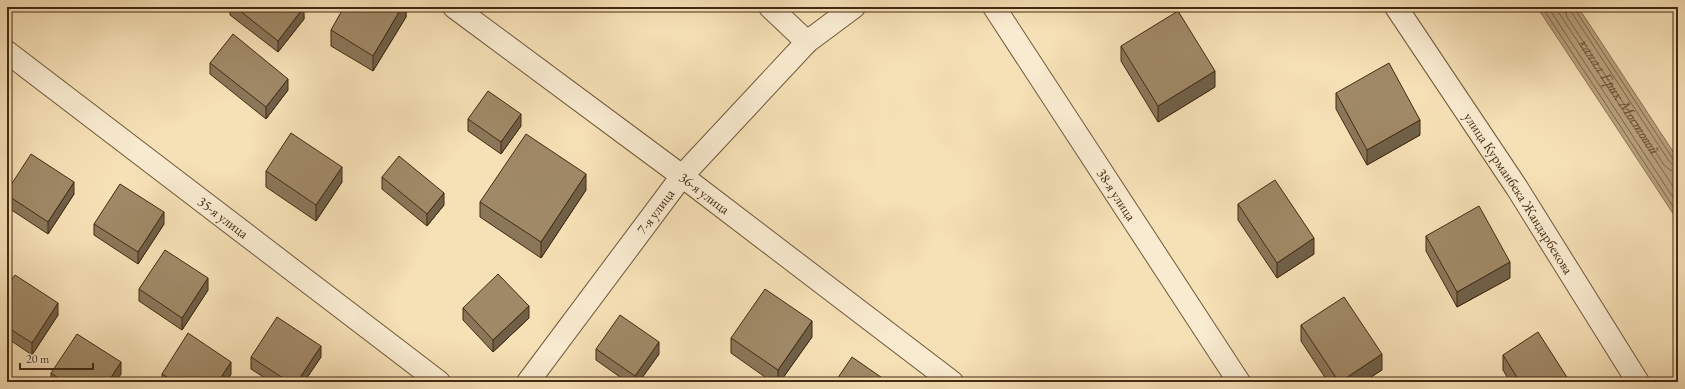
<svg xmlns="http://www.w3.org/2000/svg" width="1685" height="389" font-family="'EB Garamond',serif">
<rect width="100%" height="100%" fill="#f6e0b6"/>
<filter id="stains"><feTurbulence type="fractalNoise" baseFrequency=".005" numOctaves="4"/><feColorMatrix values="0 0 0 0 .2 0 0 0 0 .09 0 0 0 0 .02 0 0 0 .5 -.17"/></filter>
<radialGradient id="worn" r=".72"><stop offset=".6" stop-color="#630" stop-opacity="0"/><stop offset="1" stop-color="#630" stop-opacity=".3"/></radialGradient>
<!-- water -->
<path fill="#b9a27e" stroke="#8a7252" d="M 1537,7 L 1578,7 L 1678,159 L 1678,221 Z"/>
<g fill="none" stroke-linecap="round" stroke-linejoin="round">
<!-- shore -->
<g stroke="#7e6648" stroke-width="1">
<path d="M 1542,7 L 1678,214"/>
<path d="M 1548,7 L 1678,205"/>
<path d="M 1555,7 L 1678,194"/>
<path id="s1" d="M 1564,7 L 1567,17 L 1664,165 L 1670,170 L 1678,172"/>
<path d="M 1570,7 L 1572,13 L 1669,161 L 1673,165 L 1678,166"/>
<path d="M 1575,7 L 1576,11 L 1673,159 L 1678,161"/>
</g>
<!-- street casing -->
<g stroke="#70583a" stroke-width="24">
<g id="street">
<path id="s2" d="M 454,7 L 682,176 L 952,382"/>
<path d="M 770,7 L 807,42"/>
<path id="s3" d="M 994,7 L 1239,382"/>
<path id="s4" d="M 1396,7 L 1517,188 L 1638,382"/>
<path id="s5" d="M 7,52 L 439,382"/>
<path id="s6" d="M 528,382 L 682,176 L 807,42 L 854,7"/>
</g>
</g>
<!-- street -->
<use href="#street" stroke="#f9ebd0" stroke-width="22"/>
</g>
<!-- wall -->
<path fill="#8a7659" stroke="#432a11" d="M 230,7 L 303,7 L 304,19 L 278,52 L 230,15 Z
M 406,7 L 406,17 L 373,71 L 331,46 L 331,30 Z
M 1121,46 L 1215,87 L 1158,122 L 1121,61 Z
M 210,63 L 288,90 L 266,119 L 210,74 Z
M 1336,93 L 1420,135 L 1367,165 L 1336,109 Z
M 468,119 L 521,126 L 501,154 L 468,131 Z
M 266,171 L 342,182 L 316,221 L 266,187 Z
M 382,177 L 444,205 L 427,226 L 382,189 Z
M 586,190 L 541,258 L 480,217 L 480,202 Z
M 7,191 L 74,194 L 48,234 L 7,207 Z
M 1238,204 L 1314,254 L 1277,278 L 1238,220 Z
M 94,224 L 164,224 L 138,264 L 94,235 Z
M 1426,236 L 1510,278 L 1457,307 L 1426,251 Z
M 7,286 L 58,315 L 32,355 L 7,338 Z
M 139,289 L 208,290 L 182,330 L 139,301 Z
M 463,308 L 529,318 L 493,352 L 463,320 Z
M 1301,325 L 1382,370 L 1363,382 L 1328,382 L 1301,341 Z
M 812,337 L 780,382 L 772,382 L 731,353 L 731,338 Z
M 596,349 L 659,354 L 639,382 L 627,382 L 596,360 Z
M 1503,355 L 1570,382 L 1510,382 L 1503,370 Z
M 251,357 L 321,357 L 304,382 L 271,382 L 251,369 Z
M 51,373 L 121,374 L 115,382 L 51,382 Z
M 162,374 L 231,374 L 226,382 L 162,382 Z"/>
<!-- shaded-wall -->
<path fill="#706048" stroke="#432a11" d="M 304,7 L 304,19 L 278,52 L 278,41 Z
M 402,7 L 406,7 L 406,17 L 373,71 L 373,56 Z
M 1215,71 L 1215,87 L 1158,122 L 1158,106 Z
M 288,79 L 288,90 L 266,119 L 266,107 Z
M 521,114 L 521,126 L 501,154 L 501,142 Z
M 1420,120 L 1420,135 L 1367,165 L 1367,150 Z
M 342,167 L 342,182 L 316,221 L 316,205 Z
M 586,174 L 586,190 L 541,258 L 541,242 Z
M 74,182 L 74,194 L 48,234 L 48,222 Z
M 444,193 L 444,205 L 427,226 L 427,214 Z
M 164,212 L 164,224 L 138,264 L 138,252 Z
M 1314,238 L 1314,254 L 1277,278 L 1277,263 Z
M 1510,262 L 1510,278 L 1457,307 L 1457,292 Z
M 208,278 L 208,290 L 182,330 L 182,318 Z
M 58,303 L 58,315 L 32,355 L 32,343 Z
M 529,306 L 529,318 L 493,352 L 493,340 Z
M 812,321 L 812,337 L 780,382 L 778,382 L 778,370 Z
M 659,342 L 659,354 L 639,382 L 635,382 L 635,376 Z
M 321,346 L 321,357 L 304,382 L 297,382 Z
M 1382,354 L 1382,370 L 1363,382 L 1340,382 Z
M 121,362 L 121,374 L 115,382 L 108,382 Z
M 231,362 L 231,374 L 226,382 L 218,382 Z"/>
<!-- building -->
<path fill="#a08967" stroke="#432a11" d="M 235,7 L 304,7 L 278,41 Z
M 344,7 L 402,7 L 373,56 L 331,30 Z
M 1178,11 L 1215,71 L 1158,106 L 1121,46 Z
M 233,34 L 288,79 L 266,107 L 210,63 Z
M 1389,63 L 1420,120 L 1367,150 L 1336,93 Z
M 488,91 L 521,114 L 501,142 L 468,119 Z
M 291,133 L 342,167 L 316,205 L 266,171 Z
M 526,134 L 586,174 L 541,242 L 480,202 Z
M 31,154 L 74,182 L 48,222 L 7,195 L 7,191 Z
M 399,156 L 444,193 L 427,214 L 382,177 Z
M 1275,180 L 1314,238 L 1277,263 L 1238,204 Z
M 120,184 L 164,212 L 138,252 L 94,224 Z
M 1479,206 L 1510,262 L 1457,292 L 1426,236 Z
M 165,250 L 208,278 L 182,318 L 139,289 Z
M 498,274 L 529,306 L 493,340 L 463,308 Z
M 15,275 L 58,303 L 32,343 L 7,327 L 7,286 Z
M 765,289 L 812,321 L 778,370 L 731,338 Z
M 1344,297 L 1382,354 L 1340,382 L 1339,382 L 1301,325 Z
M 620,315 L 659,342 L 635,376 L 596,349 Z
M 277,317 L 321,346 L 297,382 L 289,382 L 251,357 Z
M 1538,332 L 1570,382 L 1520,382 L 1503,355 Z
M 188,333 L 231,362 L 218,382 L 175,382 L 162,374 Z
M 77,334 L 121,362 L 108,382 L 64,382 L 51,373 Z
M 852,357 L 888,382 L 835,382 Z
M 366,377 L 370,382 L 361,382 Z"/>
<g text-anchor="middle" stroke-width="3" stroke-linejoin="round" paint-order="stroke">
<!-- street labels -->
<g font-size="14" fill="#432a11" stroke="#f9ebd0">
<text dy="5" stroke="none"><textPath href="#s2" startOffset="312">36-я улица</textPath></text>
<text dy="5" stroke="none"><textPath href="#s4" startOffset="223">улица Курманбека Жандарбекова</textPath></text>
<text dy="5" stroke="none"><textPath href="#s3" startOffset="224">38-я улица</textPath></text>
<text dy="5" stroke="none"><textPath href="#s6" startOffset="213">7-я улица</textPath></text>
<text dy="5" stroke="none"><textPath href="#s5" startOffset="272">35-я улица</textPath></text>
</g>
<!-- water labels -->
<g font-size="15" font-style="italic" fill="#664e32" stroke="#f9ebd0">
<text dy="5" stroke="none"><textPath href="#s1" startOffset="106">канал Ерик Мостовой</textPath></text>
</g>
</g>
<!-- margin -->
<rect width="1685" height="389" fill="none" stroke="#f6e0b6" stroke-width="24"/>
<rect x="8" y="8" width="1669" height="373" fill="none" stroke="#432a11" stroke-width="2"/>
<rect x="12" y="12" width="1661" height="365" fill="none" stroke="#432a11"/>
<!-- scale -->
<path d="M20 363v6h73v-6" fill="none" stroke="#432a11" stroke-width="2"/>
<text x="26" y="363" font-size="12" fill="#432a11" stroke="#f9ebd0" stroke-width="3" paint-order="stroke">20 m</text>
<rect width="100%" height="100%" filter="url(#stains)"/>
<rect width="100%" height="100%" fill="url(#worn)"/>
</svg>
